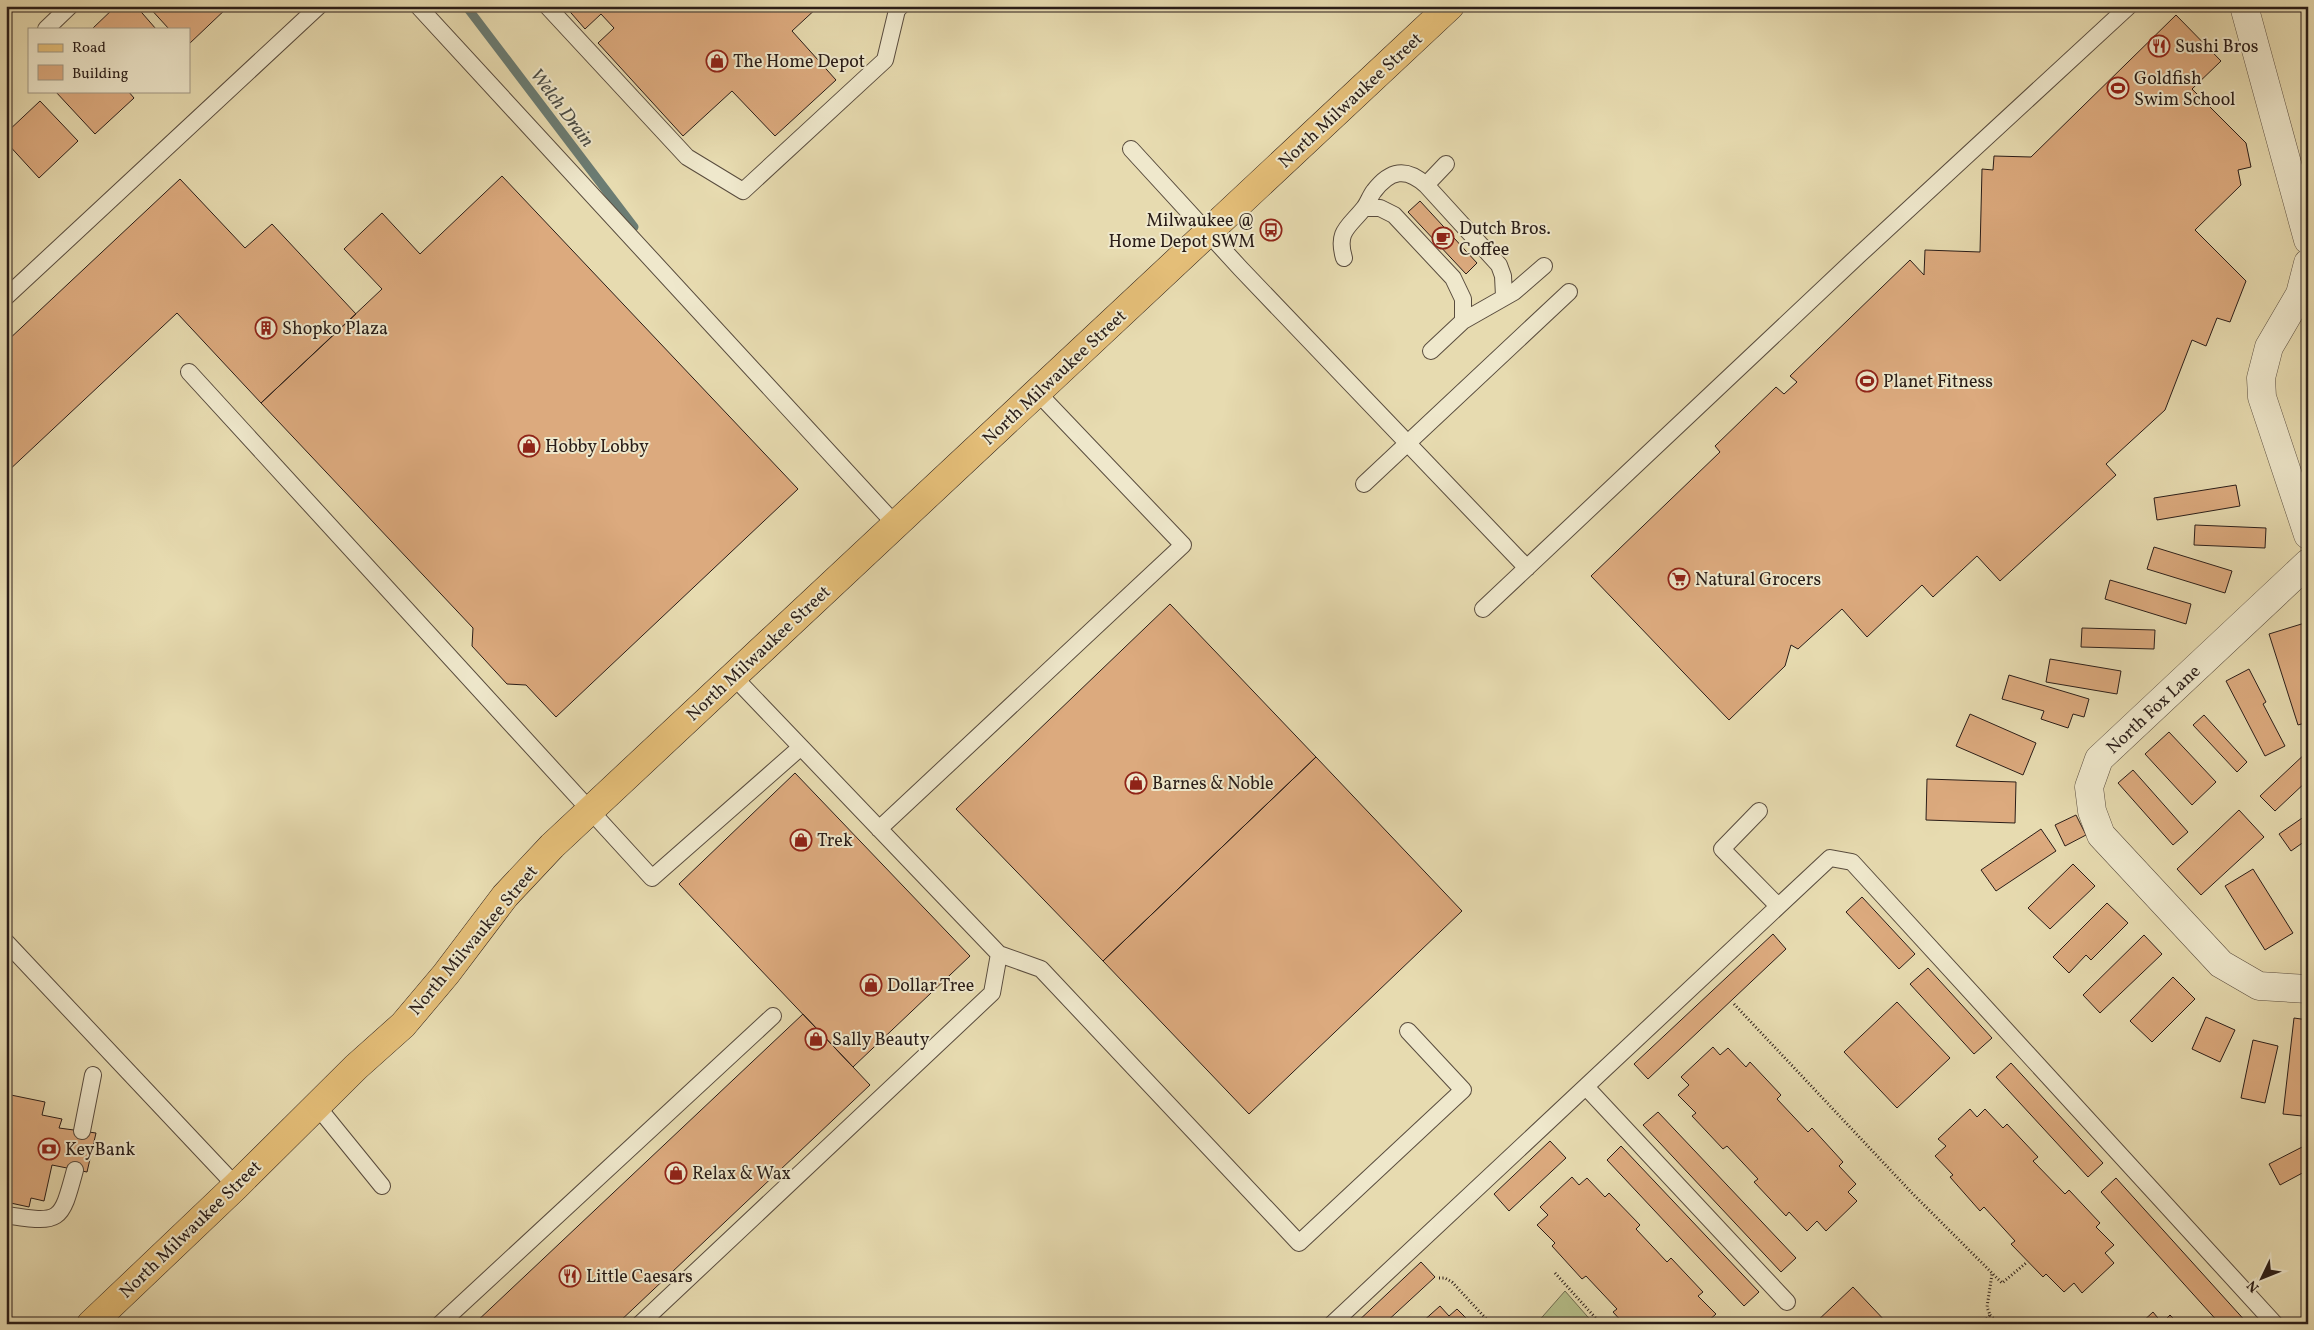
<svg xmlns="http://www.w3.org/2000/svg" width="2314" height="1330" font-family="Vollkorn,serif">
<rect width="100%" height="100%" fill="#e7dbb0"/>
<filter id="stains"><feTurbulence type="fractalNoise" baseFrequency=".004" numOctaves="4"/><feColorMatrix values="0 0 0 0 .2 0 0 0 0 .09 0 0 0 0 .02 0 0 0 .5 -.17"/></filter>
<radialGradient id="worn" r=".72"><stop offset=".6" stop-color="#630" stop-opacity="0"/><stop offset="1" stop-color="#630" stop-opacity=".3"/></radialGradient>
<!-- green -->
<path fill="#b6c08b" stroke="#706e52" d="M 1565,1291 L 1594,1324 L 1536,1324 Z"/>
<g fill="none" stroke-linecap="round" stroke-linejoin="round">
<!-- stream -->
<path stroke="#6b7c73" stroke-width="9" d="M 466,6 L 634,227"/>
</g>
<!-- building -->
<path fill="#dcaa7e" stroke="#2a1d18" d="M 6,6 L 19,6 L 6,18 Z
M 116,6 L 136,6 L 156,29 L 92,29 Z
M 148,6 L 229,6 L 189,44 L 189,29 L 169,29 Z
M 565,6 L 819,6 L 792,31 L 836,80 L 775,136 L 732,91 L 683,136 L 598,43 L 614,28 L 601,14 L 585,29 Z
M 2176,15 L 2221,61 L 2192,89 L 2246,143 L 2251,167 L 2238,170 L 2241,185 L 2195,230 L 2246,281 L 2230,322 L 2217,318 L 2206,346 L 2192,340 L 2165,410 L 2106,464 L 2116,475 L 2000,581 L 1977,556 L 1933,597 L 1922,585 L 1867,637 L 1842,609 L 1798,649 L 1791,645 L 1785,666 L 1729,720 L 1591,576 L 1720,452 L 1715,446 L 1776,387 L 1784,394 L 1797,382 L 1790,376 L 1910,260 L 1924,275 L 1925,250 L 1980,252 L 1982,169 L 1993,170 L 1994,156 L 2031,157 Z
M 55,91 L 128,91 L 134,98 L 95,134 Z
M 40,101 L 78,141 L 39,178 L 6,142 L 6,133 Z
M 502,176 L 798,489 L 556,717 L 526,685 L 507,684 L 472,646 L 473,628 L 261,403 L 382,289 L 344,249 L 382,213 L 420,254 Z
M 180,179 L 245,248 L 272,224 L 356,314 L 261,403 L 177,313 L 6,473 L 6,342 Z
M 1420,201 L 1477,263 L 1466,274 L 1408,212 Z
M 2236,485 L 2240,506 L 2157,520 L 2154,498 Z
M 2195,525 L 2266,528 L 2265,548 L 2194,545 Z
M 2154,547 L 2232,571 L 2225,593 L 2147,569 Z
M 2110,580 L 2191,604 L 2186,624 L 2105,599 Z
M 1170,604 L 1316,757 L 1103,961 L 956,809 Z
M 2308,622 L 2308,722 L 2298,725 L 2269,634 Z
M 2082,628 L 2155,630 L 2154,649 L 2081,647 Z
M 2050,659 L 2121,671 L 2117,694 L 2046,682 Z
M 2249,669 L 2266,702 L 2263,704 L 2285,746 L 2265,756 L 2226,681 Z
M 2009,675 L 2089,699 L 2084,717 L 2073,714 L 2068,728 L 2041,719 L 2044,711 L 2002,699 Z
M 1970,714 L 2036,743 L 2023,775 L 1956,746 Z
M 2204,715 L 2247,762 L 2237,772 L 2193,725 Z
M 2169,732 L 2216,782 L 2192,805 L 2145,754 Z
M 2308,751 L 2308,780 L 2275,811 L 2260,796 Z
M 1316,757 L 1462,911 L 1249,1114 L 1103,961 Z
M 2133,770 L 2188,832 L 2173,845 L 2118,783 Z
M 795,773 L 970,956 L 853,1067 L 679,884 Z
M 1927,779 L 2016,782 L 2015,823 L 1926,820 Z
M 2239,810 L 2264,837 L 2201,895 L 2177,869 Z
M 2308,814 L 2308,839 L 2291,851 L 2279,834 Z
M 2076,815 L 2086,835 L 2065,846 L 2055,825 Z
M 2041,829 L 2056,851 L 1996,891 L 1981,870 Z
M 2073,864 L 2095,886 L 2050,929 L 2028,908 Z
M 2253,869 L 2293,933 L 2265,950 L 2225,886 Z
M 1862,897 L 1915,954 L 1899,969 L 1846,912 Z
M 2107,903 L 2128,923 L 2091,960 L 2086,955 L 2069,973 L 2053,957 Z
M 1773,934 L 1786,949 L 1648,1079 L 1634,1064 Z
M 2144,935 L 2162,954 L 2100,1013 L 2083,995 Z
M 1928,968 L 1992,1038 L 1974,1054 L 1910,984 Z
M 2173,977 L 2195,999 L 2152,1042 L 2130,1021 Z
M 1897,1002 L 1950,1058 L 1897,1108 L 1844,1052 Z
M 803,1014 L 870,1085 L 617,1324 L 474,1324 Z
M 2206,1017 L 2235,1030 L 2220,1062 L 2192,1049 Z
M 2294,1018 L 2308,1020 L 2308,1066 L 2302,1116 L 2283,1114 Z
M 2253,1040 L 2278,1046 L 2265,1103 L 2241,1098 Z
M 1713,1047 L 1720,1055 L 1728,1048 L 1746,1067 L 1750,1062 L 1781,1095 L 1777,1099 L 1808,1132 L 1812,1128 L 1843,1162 L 1839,1166 L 1856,1184 L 1848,1192 L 1857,1201 L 1826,1231 L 1817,1221 L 1807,1231 L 1789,1212 L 1786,1216 L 1754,1182 L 1758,1179 L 1727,1146 L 1723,1149 L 1692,1116 L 1696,1113 L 1678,1095 L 1689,1085 L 1681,1077 Z
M 2011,1063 L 2103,1163 L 2088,1177 L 1996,1077 Z
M 6,1094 L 45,1102 L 42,1115 L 62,1119 L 59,1128 L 96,1133 L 87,1172 L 52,1165 L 44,1201 L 31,1198 L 29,1207 L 6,1202 Z
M 1970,1109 L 1977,1117 L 1985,1109 L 2003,1128 L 2007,1124 L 2038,1157 L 2033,1161 L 2065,1194 L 2069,1190 L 2100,1223 L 2096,1227 L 2114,1245 L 2105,1253 L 2114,1263 L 2082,1293 L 2074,1283 L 2064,1292 L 2046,1274 L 2043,1277 L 2011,1244 L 2015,1241 L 1984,1207 L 1980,1211 L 1950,1177 L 1953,1175 L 1935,1156 L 1946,1146 L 1938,1139 Z
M 1658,1112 L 1796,1258 L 1781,1272 L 1643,1125 Z
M 1550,1141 L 1566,1158 L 1509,1211 L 1494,1194 Z
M 2308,1144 L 2308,1170 L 2280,1185 L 2269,1164 Z
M 1621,1146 L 1759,1292 L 1744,1306 L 1607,1160 Z
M 1572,1177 L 1579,1185 L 1587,1178 L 1605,1197 L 1609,1193 L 1640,1225 L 1636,1229 L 1667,1262 L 1671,1258 L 1703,1292 L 1698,1296 L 1716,1314 L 1707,1322 L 1709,1324 L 1624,1324 L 1613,1312 L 1617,1309 L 1586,1276 L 1582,1279 L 1552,1246 L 1555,1243 L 1537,1225 L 1548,1215 L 1540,1207 Z
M 2116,1178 L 2248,1324 L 2220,1324 L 2101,1192 Z
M 1421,1262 L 1435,1277 L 1384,1324 L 1355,1324 Z
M 1853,1287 L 1888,1324 L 1814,1324 Z
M 1440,1306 L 1449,1316 L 1457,1309 L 1472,1324 L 1414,1324 L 1418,1320 L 1421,1323 Z
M 2153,1312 L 2162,1323 L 2170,1315 L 2179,1324 L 2140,1324 Z"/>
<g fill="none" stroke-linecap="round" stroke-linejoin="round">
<!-- lane casing -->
<g stroke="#594c3e" stroke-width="18">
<path id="lane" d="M 418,6 L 895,524
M 547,6 L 687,157 L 743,191 L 885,60 L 897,10 L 901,6
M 46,29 L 70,6
M 1131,149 L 1241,269 L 1527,568
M 1426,185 L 1446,164
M 1365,208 L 1380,208 L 1394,215 L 1453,278 L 1463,299 L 1463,321
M 1344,258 C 1336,231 1349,227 1364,208 C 1368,203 1370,196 1374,191 C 1390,170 1406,167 1426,185 L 1499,265 L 1503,276 L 1504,296
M 6,297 L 319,6
M 1431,351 L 1463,321 L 1514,292 L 1544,266
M 189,372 L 652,878 L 801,747
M 1364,484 L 1569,292
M 1483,609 L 1859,255 L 2129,6
M 1759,811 L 1722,849 L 1778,906
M 879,829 L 1183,545 L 1037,392
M 6,942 L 236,1186
M 999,954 L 1041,969 L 1299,1243 L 1463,1090 L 1408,1031
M 1586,1087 L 1787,1302
M 317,1106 L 382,1186
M 82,1131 L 93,1075
M 6,1215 C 61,1224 61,1222 75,1170
M 440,1324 L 773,1016
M 640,1324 L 992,993 L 999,954 L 733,676
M 1332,1324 L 1830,858 L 1852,862 L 2275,1324"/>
</g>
<!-- street casing -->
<g stroke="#594c3e" stroke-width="29">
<path id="street" d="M 2244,6 L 2308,240
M 2308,263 L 2300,294 L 2269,347 L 2261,378 L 2262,397 L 2308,535
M 2308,563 L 2099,759 L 2089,787 L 2092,811 L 2101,835 L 2221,964 L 2259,986 L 2308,989"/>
</g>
<!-- primary casing -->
<g stroke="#2a1d18" stroke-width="29">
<path id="primary" d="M 91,1324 L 236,1186 L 356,1067 L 403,1025 L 446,974 L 505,896 L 552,846 L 1450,6"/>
</g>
<!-- path -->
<path stroke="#2a1d18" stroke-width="3" stroke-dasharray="1 2.5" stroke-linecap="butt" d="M 1734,1004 L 1912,1193 L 2002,1283 L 2026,1263
M 1555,1273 L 1601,1324
M 1439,1278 L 1445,1278 L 1452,1282 L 1491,1324
M 1990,1315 L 1999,1324
M 1591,1324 L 1597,1319
M 1982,1324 L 1990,1315 L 1987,1307 L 1992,1274"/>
<!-- lane -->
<use href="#lane" stroke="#efe8cc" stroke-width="16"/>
<!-- street -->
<use href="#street" stroke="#efe8cc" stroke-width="28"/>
<!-- primary -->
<use href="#primary" stroke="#e4be78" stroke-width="28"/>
</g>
<!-- icons -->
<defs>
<g id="restaurant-ring" transform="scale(1.125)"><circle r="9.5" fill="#efe8cc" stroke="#8f2418" stroke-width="1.5"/><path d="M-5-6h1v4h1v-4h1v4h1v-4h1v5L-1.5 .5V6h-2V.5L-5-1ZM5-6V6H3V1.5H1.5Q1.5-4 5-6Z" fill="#8f2418"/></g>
<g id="shop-ring" transform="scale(1.125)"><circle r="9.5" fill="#efe8cc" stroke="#8f2418" stroke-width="1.5"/><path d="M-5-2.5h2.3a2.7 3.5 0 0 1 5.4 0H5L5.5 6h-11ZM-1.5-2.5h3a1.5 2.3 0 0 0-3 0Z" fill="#8f2418"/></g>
<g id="stadium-ring" transform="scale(1.125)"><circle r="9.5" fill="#efe8cc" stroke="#8f2418" stroke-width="1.5"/><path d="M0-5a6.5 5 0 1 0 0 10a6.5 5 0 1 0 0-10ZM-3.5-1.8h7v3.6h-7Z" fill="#8f2418"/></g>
<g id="bus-ring" transform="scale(1.125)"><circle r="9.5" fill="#efe8cc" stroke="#8f2418" stroke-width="1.5"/><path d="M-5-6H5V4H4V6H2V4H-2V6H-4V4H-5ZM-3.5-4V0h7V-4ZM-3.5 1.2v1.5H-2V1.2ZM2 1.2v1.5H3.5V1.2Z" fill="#8f2418"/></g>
<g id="cafe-ring" transform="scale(1.125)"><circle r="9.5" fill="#efe8cc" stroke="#8f2418" stroke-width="1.5"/><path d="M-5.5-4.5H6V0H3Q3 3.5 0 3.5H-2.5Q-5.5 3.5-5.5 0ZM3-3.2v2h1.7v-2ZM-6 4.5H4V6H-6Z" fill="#8f2418"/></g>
<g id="building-ring" transform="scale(1.125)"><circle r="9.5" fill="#efe8cc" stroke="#8f2418" stroke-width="1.5"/><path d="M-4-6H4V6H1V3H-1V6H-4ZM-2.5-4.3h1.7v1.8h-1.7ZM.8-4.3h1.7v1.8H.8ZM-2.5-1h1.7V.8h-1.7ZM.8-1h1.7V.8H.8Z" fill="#8f2418"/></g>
<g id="supermarket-ring" transform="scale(1.125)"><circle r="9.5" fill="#efe8cc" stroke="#8f2418" stroke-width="1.5"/><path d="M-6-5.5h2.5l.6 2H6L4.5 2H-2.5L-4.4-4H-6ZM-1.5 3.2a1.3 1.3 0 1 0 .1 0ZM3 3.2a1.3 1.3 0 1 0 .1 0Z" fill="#8f2418"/></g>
<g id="bank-ring" transform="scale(1.125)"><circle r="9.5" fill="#efe8cc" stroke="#8f2418" stroke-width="1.5"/><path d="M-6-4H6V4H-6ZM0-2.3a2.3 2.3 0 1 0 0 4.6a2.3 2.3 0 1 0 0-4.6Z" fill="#8f2418"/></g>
</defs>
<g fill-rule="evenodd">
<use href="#restaurant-ring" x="2159" y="46"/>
<use href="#shop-ring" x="717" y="61"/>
<use href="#stadium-ring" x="2118" y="88"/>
<use href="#bus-ring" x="1271" y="230"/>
<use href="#cafe-ring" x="1443" y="238"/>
<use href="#building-ring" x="266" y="328"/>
<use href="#stadium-ring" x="1867" y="381"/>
<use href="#shop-ring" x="529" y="446"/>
<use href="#supermarket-ring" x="1679" y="579"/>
<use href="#shop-ring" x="1136" y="783"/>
<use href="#shop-ring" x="801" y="840"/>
<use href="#shop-ring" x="871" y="985"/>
<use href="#shop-ring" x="816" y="1039"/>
<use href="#bank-ring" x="49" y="1149"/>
<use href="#shop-ring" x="676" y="1173"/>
<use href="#restaurant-ring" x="570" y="1276"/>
</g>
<g text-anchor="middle" stroke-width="4" stroke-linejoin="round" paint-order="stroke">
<!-- poi labels -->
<g font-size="18" fill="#2a1d18" stroke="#efe8cc" text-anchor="start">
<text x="2175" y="52">Sushi Bros</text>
<text x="733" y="67">The Home Depot</text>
<text x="2134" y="84">Goldfish<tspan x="2134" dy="21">Swim School</tspan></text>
<text x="1255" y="226" text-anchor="end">Milwaukee @<tspan x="1255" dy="21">Home Depot SWM</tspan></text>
<text x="1459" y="234">Dutch Bros.<tspan x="1459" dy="21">Coffee</tspan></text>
<text x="282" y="334">Shopko Plaza</text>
<text x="1883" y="387">Planet Fitness</text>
<text x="545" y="452">Hobby Lobby</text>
<text x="1695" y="585">Natural Grocers</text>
<text x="1152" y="789">Barnes &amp; Noble</text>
<text x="817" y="846">Trek</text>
<text x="887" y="991">Dollar Tree</text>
<text x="832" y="1045">Sally Beauty</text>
<text x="65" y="1155">KeyBank</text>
<text x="692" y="1179">Relax &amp; Wax</text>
<text x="586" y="1282">Little Caesars</text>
</g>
<!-- street labels -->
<g font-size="18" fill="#2a1d18" stroke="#efe8cc">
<text transform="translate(1350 100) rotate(-43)" y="6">North Milwaukee Street</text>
<text transform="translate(1054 377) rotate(-43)" y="6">North Milwaukee Street</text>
<text transform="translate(758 653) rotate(-43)" y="6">North Milwaukee Street</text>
<text transform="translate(2153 709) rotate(-43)" y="6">North Fox Lane</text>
<text transform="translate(473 940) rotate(-50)" y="6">North Milwaukee Street</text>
<text transform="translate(190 1229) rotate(-44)" y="6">North Milwaukee Street</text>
</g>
<!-- water labels -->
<g font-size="19" font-style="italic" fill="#4b4c45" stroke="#efe8cc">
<text transform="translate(563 107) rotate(53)" y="7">Welch Drain</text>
</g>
</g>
<!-- margin -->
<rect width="2314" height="1330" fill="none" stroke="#e7dbb0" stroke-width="25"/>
<rect x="8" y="8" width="2299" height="1315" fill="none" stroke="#2a1d18" stroke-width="2.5"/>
<rect x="12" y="12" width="2289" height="1305" fill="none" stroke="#2a1d18"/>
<!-- legend -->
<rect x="28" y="28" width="162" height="65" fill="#efe8cc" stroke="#a09784"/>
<rect x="38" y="44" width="25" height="8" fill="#e4be78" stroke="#a09784"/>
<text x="72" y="52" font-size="15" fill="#2a1d18">Road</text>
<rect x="38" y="65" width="25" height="15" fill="#dcaa7e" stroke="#a09784"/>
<text x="72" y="78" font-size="15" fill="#2a1d18">Building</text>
<!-- north arrow -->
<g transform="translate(2262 1278) rotate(227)" stroke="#efe8cc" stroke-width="4" paint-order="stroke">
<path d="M0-4L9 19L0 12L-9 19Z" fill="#2a1d18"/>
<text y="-8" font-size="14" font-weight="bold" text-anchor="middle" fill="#2a1d18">N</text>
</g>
<rect width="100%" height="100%" filter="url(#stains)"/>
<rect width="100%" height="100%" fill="url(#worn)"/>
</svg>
